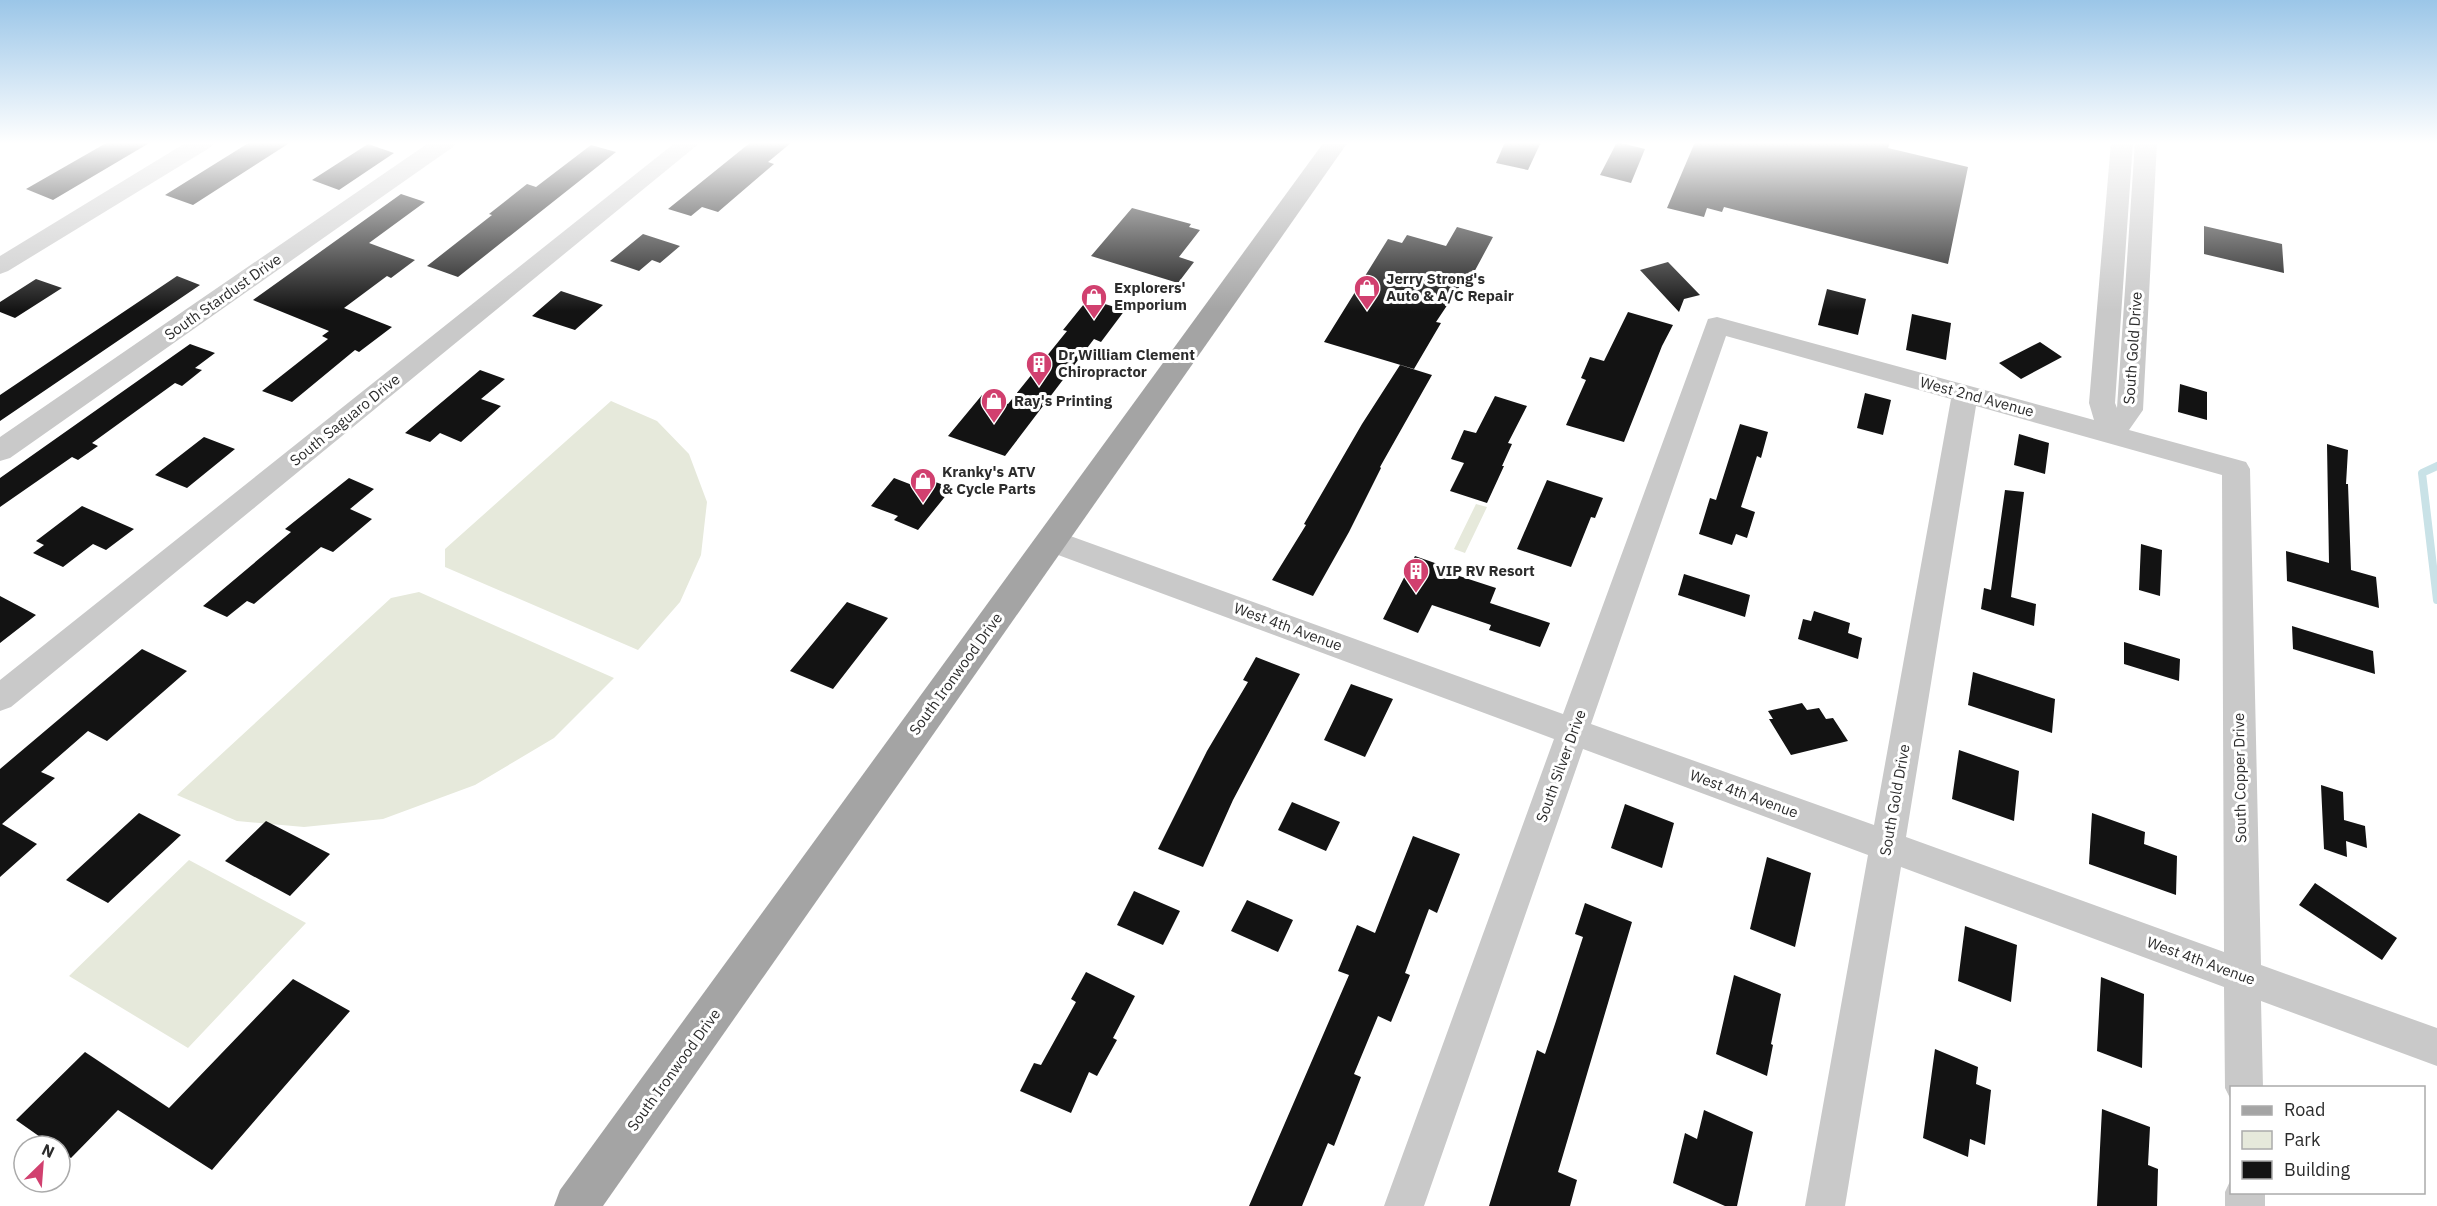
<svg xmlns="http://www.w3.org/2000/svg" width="2437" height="1206" font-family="'IBM Plex Sans',sans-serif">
<rect width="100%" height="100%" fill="#fff"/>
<!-- green -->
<path fill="#e6e9db" d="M 611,401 L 657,421 L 689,454 L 707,502 L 701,555 L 680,602 L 638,650 L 445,567 L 445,549 Z
M 1476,504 L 1487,507 L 1465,553 L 1454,549 Z
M 419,592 L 614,678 L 554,738 L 475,785 L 383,819 L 304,827 L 237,821 L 177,795 L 391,598 Z
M 189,860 L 306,923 L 188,1048 L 69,976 Z"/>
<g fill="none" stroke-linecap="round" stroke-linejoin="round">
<!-- stream -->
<path stroke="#c9e2e7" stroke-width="8" d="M 2437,466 L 2422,473 L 2437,600"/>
</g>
<!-- building -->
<path fill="#131313" d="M 108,142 L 151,142 L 53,200 L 26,189 Z
M 250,142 L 291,142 L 193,205 L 165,195 Z
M 751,142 L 792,142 L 768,162 L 774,164 L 718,212 L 702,207 L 691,216 L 668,209 Z
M 1505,142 L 1541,142 L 1528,170 L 1496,163 Z
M 1617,142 L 1645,149 L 1631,183 L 1600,175 Z
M 1695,142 L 1890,142 L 1888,148 L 1968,167 L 1948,264 L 1724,207 L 1722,212 L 1707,208 L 1704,217 L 1667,208 Z
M 368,144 L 394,153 L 339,190 L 312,180 Z
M 591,145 L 616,152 L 458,277 L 427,266 L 492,215 L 489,214 L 527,184 L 536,187 Z
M 401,194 L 425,202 L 369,243 L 415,260 L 391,278 L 387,276 L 344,308 L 392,327 L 359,352 L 355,350 L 292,402 L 262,391 L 328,339 L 322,336 L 329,331 L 253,300 Z
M 1132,208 L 1191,224 L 1189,227 L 1200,230 L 1179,257 L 1194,262 L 1178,283 L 1091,256 Z
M 2204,226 L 2282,244 L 2284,273 L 2204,254 Z
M 1457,227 L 1493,237 L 1472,276 L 1466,284 L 1462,283 L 1436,322 L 1441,323 L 1414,369 L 1324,342 L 1388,239 L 1402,243 L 1407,235 L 1446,246 Z
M 643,234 L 680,246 L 660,263 L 652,260 L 639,271 L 610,261 Z
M 1668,262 L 1700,295 L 1684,299 L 1679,312 L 1640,270 Z
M 177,276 L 200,285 L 0,421 L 0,395 Z
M 36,279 L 62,288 L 15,318 L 0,312 L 0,302 Z
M 1827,289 L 1866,299 L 1858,335 L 1818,325 Z
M 561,291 L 603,305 L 575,330 L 532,316 Z
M 1088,299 L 1125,310 L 1101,342 L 1094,339 L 1005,456 L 948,436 L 982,395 L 1008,404 L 1067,331 L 1063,330 Z
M 1628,312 L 1673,325 L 1662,346 L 1624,442 L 1566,425 L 1586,380 L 1581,378 L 1590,357 L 1604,361 Z
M 1912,314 L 1951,323 L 1946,360 L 1906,350 Z
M 2040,342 L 2062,357 L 2021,379 L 1999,363 Z
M 190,344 L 215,353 L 195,368 L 202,370 L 182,386 L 175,383 L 92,443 L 98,446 L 78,460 L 72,457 L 0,507 L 0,478 Z
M 1400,365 L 1432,375 L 1380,467 L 1381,468 L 1349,532 L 1313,596 L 1272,580 L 1306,525 L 1304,524 L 1362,424 Z
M 480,370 L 505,379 L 481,399 L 501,406 L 461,442 L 440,433 L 430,442 L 405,433 Z
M 2180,384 L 2207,392 L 2207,420 L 2178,412 Z
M 1865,393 L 1891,400 L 1883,435 L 1857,428 Z
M 1495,396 L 1527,406 L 1508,443 L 1512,444 L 1502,466 L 1504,466 L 1487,503 L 1450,491 L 1464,463 L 1451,459 L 1464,430 L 1476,433 Z
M 1740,424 L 1768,432 L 1761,458 L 1757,456 L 1741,507 L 1755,512 L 1747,538 L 1736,534 L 1732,545 L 1699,534 L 1710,498 L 1716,500 Z
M 2019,434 L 2049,443 L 2045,474 L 2014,465 Z
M 204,437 L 235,449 L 187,488 L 155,475 Z
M 2327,444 L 2348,450 L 2346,484 L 2348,484 L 2351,570 L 2376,577 L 2379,608 L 2287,581 L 2286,551 L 2329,563 Z
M 349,478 L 374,489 L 350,509 L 372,519 L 333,552 L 321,547 L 254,604 L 247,601 L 227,617 L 203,606 L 291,532 L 285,529 Z
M 894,478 L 920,488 L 927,479 L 952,488 L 918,530 L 894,520 L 898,516 L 871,506 Z
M 1547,480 L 1603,498 L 1595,518 L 1591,517 L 1571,567 L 1517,549 Z
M 2005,490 L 2024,492 L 2011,597 L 2036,604 L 2034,626 L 1981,609 L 1984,588 L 1991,590 Z
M 82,506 L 134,529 L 106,550 L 93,544 L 63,567 L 33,553 L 44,545 L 36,541 Z
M 2141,544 L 2162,550 L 2160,596 L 2139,590 Z
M 1415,556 L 1449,568 L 1447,572 L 1496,588 L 1490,603 L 1550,623 L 1540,647 L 1489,630 L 1491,625 L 1432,605 L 1418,633 L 1383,619 Z
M 1684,574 L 1750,595 L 1745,617 L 1678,595 Z
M 0,596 L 36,615 L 0,643 Z
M 847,602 L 888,618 L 833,689 L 790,671 Z
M 1814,611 L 1850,623 L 1848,633 L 1862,638 L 1858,659 L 1798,639 L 1803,619 L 1811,621 Z
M 2292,626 L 2373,651 L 2375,674 L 2293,649 Z
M 2124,642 L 2180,659 L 2179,681 L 2124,664 Z
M 142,649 L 187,671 L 107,741 L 88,731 L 41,772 L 55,778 L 2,824 L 37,844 L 0,877 L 0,769 Z
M 1256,657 L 1300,674 L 1233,800 L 1203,867 L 1158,849 L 1207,751 L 1248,682 L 1243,680 Z
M 1973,672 L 2055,699 L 2052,733 L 1968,705 Z
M 1351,684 L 1393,699 L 1365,757 L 1324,740 Z
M 1802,703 L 1807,710 L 1819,708 L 1826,719 L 1833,718 L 1848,741 L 1791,755 L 1769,719 L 1773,719 L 1768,711 Z
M 1959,750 L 2019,771 L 2014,821 L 1952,799 Z
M 2321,785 L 2343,792 L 2344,820 L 2365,826 L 2367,848 L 2346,841 L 2347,857 L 2324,849 Z
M 1292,802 L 1340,822 L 1326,851 L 1278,830 Z
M 1625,804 L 1674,823 L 1662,868 L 1611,848 Z
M 139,813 L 181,835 L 108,903 L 66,880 Z
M 2092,813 L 2145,832 L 2144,844 L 2177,856 L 2176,895 L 2089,864 Z
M 266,821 L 330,854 L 290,896 L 225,861 Z
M 1413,836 L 1460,854 L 1437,913 L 1429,909 L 1405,973 L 1410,975 L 1391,1022 L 1378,1016 L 1354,1074 L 1361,1077 L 1334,1146 L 1328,1143 L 1302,1206 L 1249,1206 L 1349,975 L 1338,971 L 1357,925 L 1375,933 Z
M 1767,857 L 1811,873 L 1795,947 L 1750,929 Z
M 2315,883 L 2397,938 L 2382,960 L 2299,905 Z
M 1134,891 L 1180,911 L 1163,945 L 1117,925 Z
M 1247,900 L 1293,920 L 1278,952 L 1231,931 Z
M 1585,903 L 1632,922 L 1558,1172 L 1577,1180 L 1570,1206 L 1489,1206 L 1537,1050 L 1545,1054 L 1556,1021 L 1583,937 L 1575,934 Z
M 1965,926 L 2017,945 L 2011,1002 L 1958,981 Z
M 1086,972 L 1135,996 L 1113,1038 L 1117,1040 L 1097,1076 L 1089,1072 L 1071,1113 L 1020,1091 L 1034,1063 L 1041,1065 L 1076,1002 L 1071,999 Z
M 1734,975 L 1781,994 L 1771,1044 L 1773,1045 L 1767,1076 L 1716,1054 Z
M 2101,977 L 2144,994 L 2142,1068 L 2097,1051 Z
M 293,979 L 350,1011 L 212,1170 L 118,1110 L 71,1158 L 60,1151 L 60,1146 L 53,1146 L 16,1120 L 85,1052 L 169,1108 Z
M 1935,1049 L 1978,1067 L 1976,1084 L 1991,1090 L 1985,1145 L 1970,1139 L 1968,1157 L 1923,1138 Z
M 2102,1109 L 2150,1127 L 2148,1165 L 2158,1169 L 2157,1206 L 2097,1206 Z
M 1704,1110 L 1753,1132 L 1737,1206 L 1725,1206 L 1673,1183 L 1685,1133 L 1697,1139 Z"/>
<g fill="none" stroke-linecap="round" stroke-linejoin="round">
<!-- minor -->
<path fill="#c9c9c9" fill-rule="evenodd" d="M 187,142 L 214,142 L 211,147 L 8,271 L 0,274 L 0,256 Z
M 430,142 L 456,142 L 453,147 L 10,458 L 0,461 L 0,437 Z
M 676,142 L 701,142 L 11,707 L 0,711 L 0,680 Z
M 2111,142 L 2133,142 L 2115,403 L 2117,408 L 2135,142 L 2157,142 L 2143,410 L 2129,430 L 2246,462 L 2250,469 L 2261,965 L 2437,1028 L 2437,1066 L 2261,1001 L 2263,1088 L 2232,1088 L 2232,1102 L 2225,1088 L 2224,987 L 1901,867 L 1845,1206 L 1805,1206 L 1868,855 L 1583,749 L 1424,1206 L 1384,1206 L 1554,739 L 1042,549 L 1038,541 L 1042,533 L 1052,530 L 1062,533 L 1563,714 L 1708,319 L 1717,317 L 2094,420 L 2089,403 ZM 1726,336 L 1951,399 L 1874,825 L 1591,724 ZM 1976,406 L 2222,475 L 2224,952 L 1906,837 Z
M 2232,1177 L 2232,1192 L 2265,1192 L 2265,1206 L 2225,1206 L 2225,1192 Z"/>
<!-- primary -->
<path fill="#a4a4a4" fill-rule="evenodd" d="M 1324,142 L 1348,142 L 603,1206 L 554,1206 L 560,1190 Z"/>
</g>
<!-- sky -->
<linearGradient id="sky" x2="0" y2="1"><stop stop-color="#9bc6e8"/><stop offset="0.46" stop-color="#fff"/><stop offset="1" stop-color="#fff" stop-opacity="0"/></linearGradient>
<rect width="2437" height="311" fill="url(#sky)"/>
<!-- icons -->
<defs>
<g id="shop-pin" transform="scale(1.35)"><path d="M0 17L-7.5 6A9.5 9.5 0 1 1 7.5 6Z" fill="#d1406f" stroke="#fff"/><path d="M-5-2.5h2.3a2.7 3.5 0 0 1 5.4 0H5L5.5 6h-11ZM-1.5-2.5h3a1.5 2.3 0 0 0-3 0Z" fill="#fff"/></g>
<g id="building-pin" transform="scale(1.35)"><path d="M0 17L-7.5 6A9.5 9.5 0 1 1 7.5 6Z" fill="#d1406f" stroke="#fff"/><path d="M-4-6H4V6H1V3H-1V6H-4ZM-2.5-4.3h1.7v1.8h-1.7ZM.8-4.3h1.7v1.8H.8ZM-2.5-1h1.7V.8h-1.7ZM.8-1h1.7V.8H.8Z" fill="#fff"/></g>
</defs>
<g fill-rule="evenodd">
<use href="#shop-pin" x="1367" y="288"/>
<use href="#shop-pin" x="1094" y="297"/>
<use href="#building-pin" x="1039" y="364"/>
<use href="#shop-pin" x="994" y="401"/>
<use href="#shop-pin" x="923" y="481"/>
<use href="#building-pin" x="1416" y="571"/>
</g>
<g text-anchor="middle" stroke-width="6" stroke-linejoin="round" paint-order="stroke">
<!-- poi labels -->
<g font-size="15" font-weight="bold" fill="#2c2c2c" stroke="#fff" text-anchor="start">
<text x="1386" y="284">Jerry Strong's<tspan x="1386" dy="17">Auto &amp; A/C Repair</tspan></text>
<text x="1114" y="293">Explorers'<tspan x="1114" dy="17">Emporium</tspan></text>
<text x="1058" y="360">Dr William Clement<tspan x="1058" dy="17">Chiropractor</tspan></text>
<text x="1014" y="406">Ray's Printing</text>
<text x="942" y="477">Kranky's ATV<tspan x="942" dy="17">&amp; Cycle Parts</tspan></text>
<text x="1436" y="576">VIP RV Resort</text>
</g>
<!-- street labels -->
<g font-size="15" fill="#2c2c2c" stroke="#fff">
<text transform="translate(223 297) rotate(-35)" y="5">South Stardust Drive</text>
<text transform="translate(2133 348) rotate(-86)" y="5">South Gold Drive</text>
<text transform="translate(1977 397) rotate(15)" y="5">West 2nd Avenue</text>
<text transform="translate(345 420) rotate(-39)" y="5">South Saguaro Drive</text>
<text transform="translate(1288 627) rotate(20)" y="5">West 4th Avenue</text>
<text transform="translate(956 674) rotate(-54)" y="5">South Ironwood Drive</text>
<text transform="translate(1561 766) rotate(-70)" y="5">South Silver Drive</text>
<text transform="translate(2240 778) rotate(-91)" y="5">South Copper Drive</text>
<text transform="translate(1744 794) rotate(20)" y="5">West 4th Avenue</text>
<text transform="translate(1895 800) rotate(-80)" y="5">South Gold Drive</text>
<text transform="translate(2201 961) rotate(20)" y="5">West 4th Avenue</text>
<text transform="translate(674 1070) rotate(-54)" y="5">South Ironwood Drive</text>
</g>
</g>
<!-- legend -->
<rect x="2230" y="1086" width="195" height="108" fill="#ffffff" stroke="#ababab" stroke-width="1.5"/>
<rect x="2242" y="1106" width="30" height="9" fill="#a4a4a4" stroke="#ababab" stroke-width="1.5"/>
<text x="2284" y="1116" font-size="18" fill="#2c2c2c">Road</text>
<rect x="2242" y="1131" width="30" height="18" fill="#e6e9db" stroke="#ababab" stroke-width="1.5"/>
<text x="2284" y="1146" font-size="18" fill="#2c2c2c">Park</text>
<rect x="2242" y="1161" width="30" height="18" fill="#131313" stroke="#ababab" stroke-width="1.5"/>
<text x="2284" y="1176" font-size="18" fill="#2c2c2c">Building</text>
<!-- north arrow -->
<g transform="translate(42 1164) rotate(25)"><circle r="28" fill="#ffffff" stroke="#ababab" stroke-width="1.5"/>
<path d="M0-4.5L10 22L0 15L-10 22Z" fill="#d1406f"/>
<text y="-9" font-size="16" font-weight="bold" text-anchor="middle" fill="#2c2c2c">N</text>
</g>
</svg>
